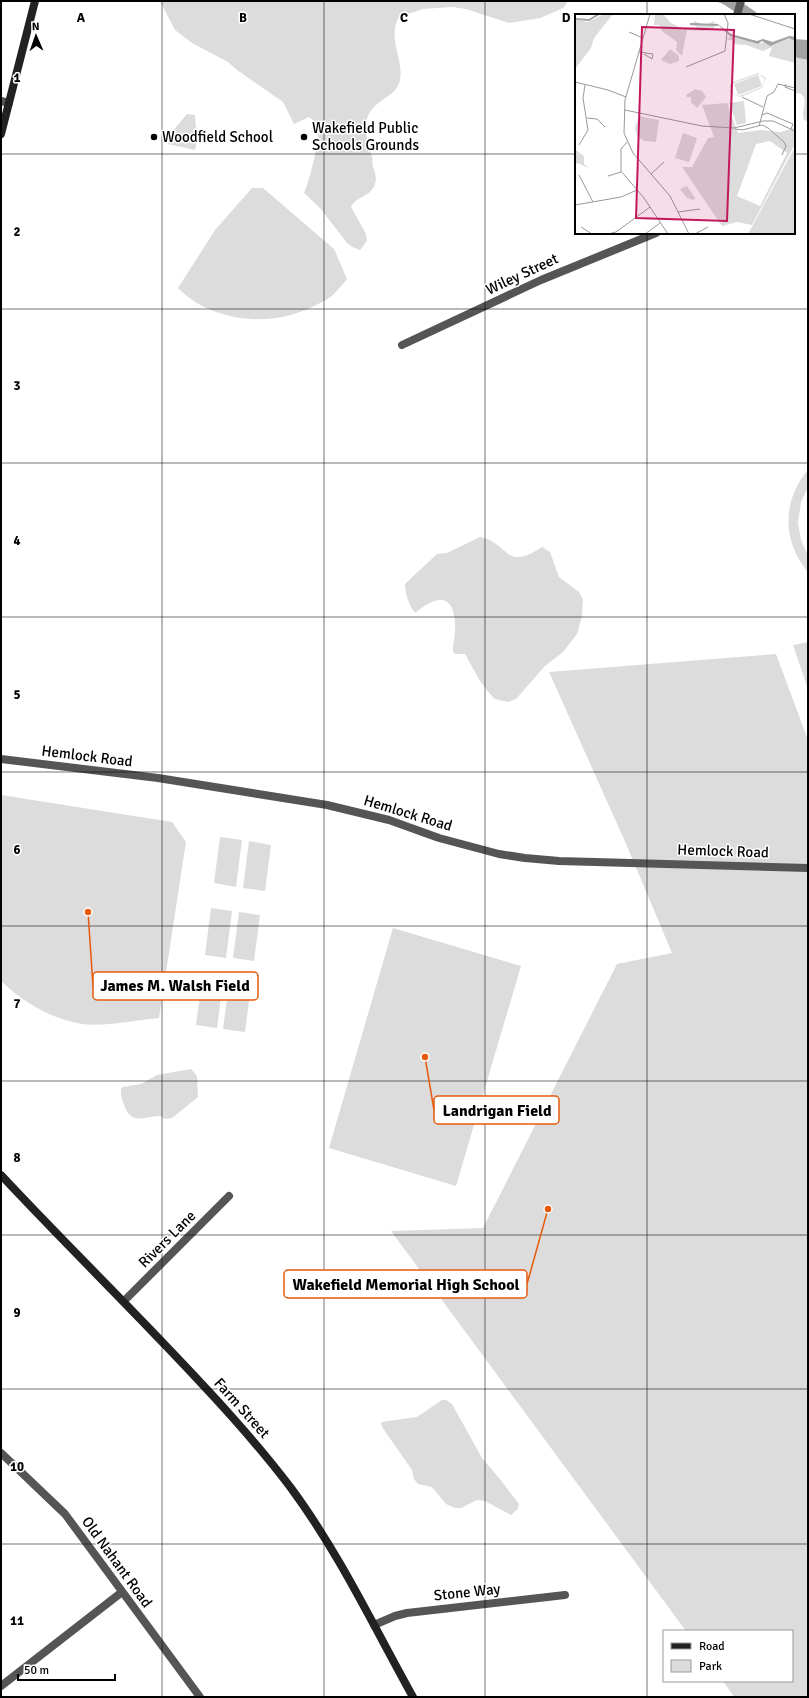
<svg xmlns="http://www.w3.org/2000/svg" width="809" height="1698" font-family="Signika,sans-serif">
<rect width="100%" height="100%" fill="#fff"/>
<!-- green -->
<path fill="#dcdcdc" d="M 160,1 L 568,1 L 564,7 L 559,10 L 540,18 L 509,23 L 466,9 L 452,7 L 423,9 L 399,17 C 387,37 404,60 400,80 C 397,97 375,99 368,116 C 363,130 369,144 372,157 C 373,161 372,164 373,167 C 375,173 377,178 375,184 C 371,197 356,196 351,207 L 366,234 L 367,241 L 360,250 L 352,247 L 347,243 L 320,208 L 304,193 C 309,182 321,137 318,126 C 316,122 312,119 309,117 L 294,124 L 283,102 L 237,70 L 228,62 L 192,43 L 175,30 Z
M 794,57 L 808,60 L 808,122 L 804,120 C 801,112 806,106 804,97 L 800,93 L 794,94 Z
M 187,114 L 195,115 L 197,142 L 195,150 L 168,144 L 171,133 Z
M 252,188 L 263,188 L 334,249 L 347,279 C 343,284 338,290 333,295 C 327,300 318,304 312,307 C 275,325 230,323 195,302 C 189,298 183,293 178,288 L 215,230 Z
M 808,470 L 808,487 L 801,502 L 798,523 L 801,540 L 808,555 L 808,572 C 782,542 782,500 808,470 Z
M 480,537 C 510,543 504,572 542,547 L 550,552 L 559,577 L 579,592 L 583,600 L 582,616 L 577,634 L 563,652 L 545,666 L 516,699 L 508,702 L 495,699 L 490,694 L 480,681 L 465,654 L 455,654 L 453,651 C 453,642 456,632 455,623 C 453,591 434,597 415,613 C 409,605 405,594 405,584 L 409,580 L 437,554 L 447,553 Z
M 808,642 L 808,689 L 793,645 Z
M 776,654 L 808,740 L 808,1697 L 734,1697 L 723,1681 L 792,1681 L 792,1631 L 686,1631 L 391,1231 L 483,1228 L 617,964 L 672,953 L 627,846 L 549,672 Z
M 1,795 L 172,822 L 186,842 L 159,1018 C 137,1020 103,1027 82,1024 C 51,1019 23,1002 1,981 Z
M 220,837 L 242,840 L 236,887 L 214,883 Z
M 249,841 L 271,845 L 265,891 L 243,888 Z
M 211,908 L 232,911 L 226,958 L 205,955 Z
M 239,912 L 260,915 L 254,961 L 233,958 Z
M 393,928 L 521,966 L 456,1186 L 329,1148 Z
M 202,979 L 223,982 L 217,1028 L 196,1025 Z
M 229,983 L 251,986 L 245,1032 L 223,1029 Z
M 191,1069 L 197,1076 L 198,1097 L 172,1118 L 165,1119 L 160,1116 C 140,1117 131,1126 123,1102 C 121,1096 120,1092 122,1087 L 141,1084 L 157,1075 Z
M 442,1400 L 446,1400 L 452,1404 L 482,1458 L 499,1478 L 519,1504 L 518,1509 L 511,1515 L 485,1501 L 477,1500 L 461,1508 L 455,1508 L 446,1504 L 432,1487 L 418,1484 L 414,1479 L 412,1470 L 382,1427 L 381,1422 L 417,1417 Z"/>
<!-- water -->
<path fill="#a3a3a3" d="M 715,1 L 740,1 L 760,15 L 740,15 L 723,4 Z
M 794,39 L 808,40 L 808,60 L 794,57 Z"/>
<g fill="none" stroke-linecap="round" stroke-linejoin="round">
<!-- street -->
<path stroke="#555" stroke-width="8" d="M 737,15 L 741,1
M 1,101 L 9,103
M 402,345 L 541,280 L 656,233
M 1,759 L 158,778 L 327,805 L 389,820 L 439,838 L 499,854 L 525,858 L 559,861 L 808,868
M 124,1301 L 229,1196
M 1,1453 L 65,1514 L 200,1697
M 374,1625 L 395,1616 L 407,1613 L 565,1595
M 1,1686 L 122,1592"/>
<!-- secondary -->
<path stroke="#222" stroke-width="8" d="M 1,134 L 35,1
M 1,1175 C 55,1233 112,1289 167,1347 C 210,1392 253,1438 291,1488 C 339,1553 374,1627 413,1697"/>
</g>
<!-- grid -->
<path fill="none" stroke="#000" stroke-width="1" stroke-opacity="0.55" d="M 162,1 L 162,1697M 324,1 L 324,1697M 485,1 L 485,1697M 647,1 L 647,15M 1,154 L 576,154M 794,154 L 808,154M 647,233 L 647,1697M 1,309 L 808,309M 1,463 L 808,463M 1,617 L 808,617M 1,772 L 808,772M 1,926 L 808,926M 1,1081 L 808,1081M 1,1235 L 808,1235M 1,1389 L 808,1389M 1,1544 L 808,1544"/>
<!-- markers -->
<g fill="#000" stroke="#fff" stroke-width="1.5">
<circle cx="154" cy="137" r="4"/>
<circle cx="304" cy="137" r="4"/>
</g>
<g text-anchor="middle" stroke-width="3" stroke-linejoin="round" paint-order="stroke">
<!-- poi labels -->
<g font-size="15" fill="#000" stroke="#fff" text-anchor="start">
<text x="312" y="133">Wakefield Public<tspan x="312" dy="17">Schools Grounds</tspan></text>
<text x="162" y="142">Woodfield School</text>
</g>
<!-- street labels -->
<g font-size="15" fill="#000" stroke="#fff">
<text transform="translate(522 274) rotate(-25)" y="5">Wiley Street</text>
<text transform="translate(87 756) rotate(7)" y="5">Hemlock Road</text>
<text transform="translate(408 813) rotate(17)" y="5">Hemlock Road</text>
<text transform="translate(723 851) rotate(2)" y="5">Hemlock Road</text>
<text transform="translate(167 1239) rotate(-45)" y="5">Rivers Lane</text>
<text transform="translate(242 1408) rotate(48)" y="5">Farm Street</text>
<text transform="translate(117 1562) rotate(54)" y="5">Old Nahant Road</text>
<text transform="translate(467 1592) rotate(-6)" y="5">Stone Way</text>
</g>
</g>
<!-- overview -->
<g transform="translate(575 14)">
<rect width="220" height="220" fill="#fff"/>
<path d="M 29,0 L 38,0 L 19,24 L 16,34 L 0,55 L 0,6 L 13,8 ZM 80,0 L 88,0 L 96,9 L 107,14 L 123,13 L 117,11 L 119,7 L 130,11 L 139,7 L 140,12 L 138,15 L 128,17 L 112,16 L 107,42 L 101,36 L 102,28 L 87,17 L 84,11 L 79,11 ZM 155,22 L 183,30 L 190,28 L 195,32 L 199,27 L 213,22 L 220,23 L 220,49 L 194,42 L 197,33 L 188,37 L 171,31 L 159,30 L 157,26 L 152,26 ZM 95,35 L 104,42 L 104,47 L 95,50 L 86,46 ZM 183,59 L 191,64 L 187,74 L 165,83 L 155,79 L 155,71 L 158,68 ZM 184,60 L 190,65 L 187,73 L 164,82 L 157,79 L 156,74 L 159,69 ZM 183,61 L 187,72 L 163,81 L 159,70 ZM 120,75 L 127,77 L 131,83 L 122,94 L 116,88 L 116,83 L 112,83 L 111,81 ZM 169,87 L 171,109 L 162,111 L 154,89 ZM 152,89 L 163,119 L 186,116 L 205,118 L 220,114 L 220,130 L 177,211 L 162,208 L 147,212 L 107,153 L 117,153 L 133,124 L 139,123 L 127,91 ZM 195,127 L 212,139 L 185,192 L 162,182 L 181,130 ZM 64,102 L 84,106 L 81,128 L 69,127 L 62,122 L 60,114 ZM 108,119 L 122,124 L 114,148 L 100,144 ZM 220,133 L 220,220 L 173,220 ZM 1,136 L 9,142 L 9,150 L 13,154 L 3,149 L 0,151 ZM 112,172 L 120,184 L 119,186 L 112,184 L 105,175 Z" fill="#dcdcdc" fill-rule="evenodd"/>
<path d="M 140,8 L 156,20 L 182,27 L 188,25 L 198,28 L 215,22 L 220,23 L 220,27 L 214,24 L 195,32 L 187,27 L 183,30 L 155,22 Z" fill="#a3a3a3"/>
<path fill="none" stroke="#a3a3a3" stroke-width="2" d="M 0,5 L 14,6 L 24,0M 115,10 L 143,11"/>
<path fill="none" stroke="#999" stroke-width="1" d="M 75,0 L 50,86 L 49,119 L 58,139 L 95,182 L 114,220M 174,0 L 220,15M 54,18 L 68,24M 64,38 L 78,40 L 77,45 L 69,40M 111,53 L 150,37 L 153,9 L 149,0M 0,68 L 33,76 L 51,83M 211,70 L 210,73 L 220,77M 167,83 L 188,93M 50,96 L 127,112 L 159,114 L 188,107 L 198,107 L 220,117 L 220,120M 187,101 L 192,82 L 199,78 L 203,70 L 220,74M 12,104 L 22,105 L 30,113M 184,112 L 187,101 L 192,99 L 218,110 L 216,115M 160,115 L 167,116 L 187,111 L 193,114 L 209,128 L 211,132 L 207,141M 52,128 L 46,135 L 46,157 L 69,184 L 93,220M 4,131 L 13,116 L 8,84 L 10,71M 76,160 L 89,148M 4,161 L 18,188M 33,162 L 46,158M 0,191 L 46,183 L 62,176M 103,198 L 125,195M 6,213 L 17,220M 33,220 L 41,218 L 75,193M 70,220 L 85,209M 120,220 L 133,213"/>
<path fill="#c2185b" fill-opacity="0.15" stroke="#c2185b" stroke-width="2" d="M 67,13 L 159,16 L 152,207 L 61,204 Z"/>
<rect width="220" height="220" fill="none" stroke="#000" stroke-width="2"/>
</g>
<g font-size="13" text-anchor="middle" font-weight="bold" fill="#000" stroke="#fff" stroke-width="3" stroke-linejoin="round" paint-order="stroke">
<text x="81" y="22">A</text>
<text x="243" y="22">B</text>
<text x="404" y="22">C</text>
<text x="566" y="22">D</text>
<text x="17" y="82">1</text>
<text x="17" y="236">2</text>
<text x="17" y="390">3</text>
<text x="17" y="545">4</text>
<text x="17" y="699">5</text>
<text x="17" y="854">6</text>
<text x="17" y="1008">7</text>
<text x="17" y="1162">8</text>
<text x="17" y="1317">9</text>
<text x="17" y="1471">10</text>
<text x="17" y="1625">11</text>
</g>
<!-- callouts -->
<path fill="none" stroke="#e8590c" stroke-width="1.5" d="M88 912L93 986M425 1057L434 1110M548 1209L527 1284"/>
<g fill="#e8590c" stroke="#fff" stroke-width="1.5">
<circle cx="88" cy="912" r="4"/>
<circle cx="425" cy="1057" r="4"/>
<circle cx="548" cy="1209" r="4"/>
</g>
<g fill="#fff" stroke="#e8590c" stroke-width="1.5">
<rect x="93" y="972" width="165" height="28" rx="4"/>
<rect x="434" y="1096" width="125" height="28" rx="4"/>
<rect x="284" y="1270" width="243" height="28" rx="4"/>
</g>
<g font-size="16" text-anchor="middle" font-weight="bold" fill="#000">
<text x="175" y="991">James M. Walsh Field</text>
<text x="497" y="1116">Landrigan Field</text>
<text x="406" y="1290">Wakefield Memorial High School</text>
</g>
<!-- border -->
<rect width="809" height="1698" fill="none" stroke="#000000" stroke-width="4"/>
<!-- legend -->
<rect x="663" y="1630" width="130" height="52" fill="#ffffff" stroke="#999999"/>
<rect x="671" y="1643" width="20" height="6" fill="#222222" stroke="#999999"/>
<text x="699" y="1650" font-size="12" fill="#000000">Road</text>
<rect x="671" y="1660" width="20" height="12" fill="#dcdcdc" stroke="#999999"/>
<text x="699" y="1670" font-size="12" fill="#000000">Park</text>
<!-- north arrow -->
<g transform="translate(36 36) rotate(358)" stroke="#ffffff" stroke-width="3" paint-order="stroke">
<path d="M0-3L7 15L0 10L-7 15Z" fill="#000000"/>
<text y="-6" font-size="11" font-weight="bold" text-anchor="middle" fill="#000000">N</text>
</g>
<!-- scale -->
<path d="M18 1674v6h97v-6" fill="none" stroke="#000000" stroke-width="2"/>
<text x="24" y="1674" font-size="12" fill="#000000" stroke="#ffffff" stroke-width="3" paint-order="stroke">50 m</text>
</svg>
